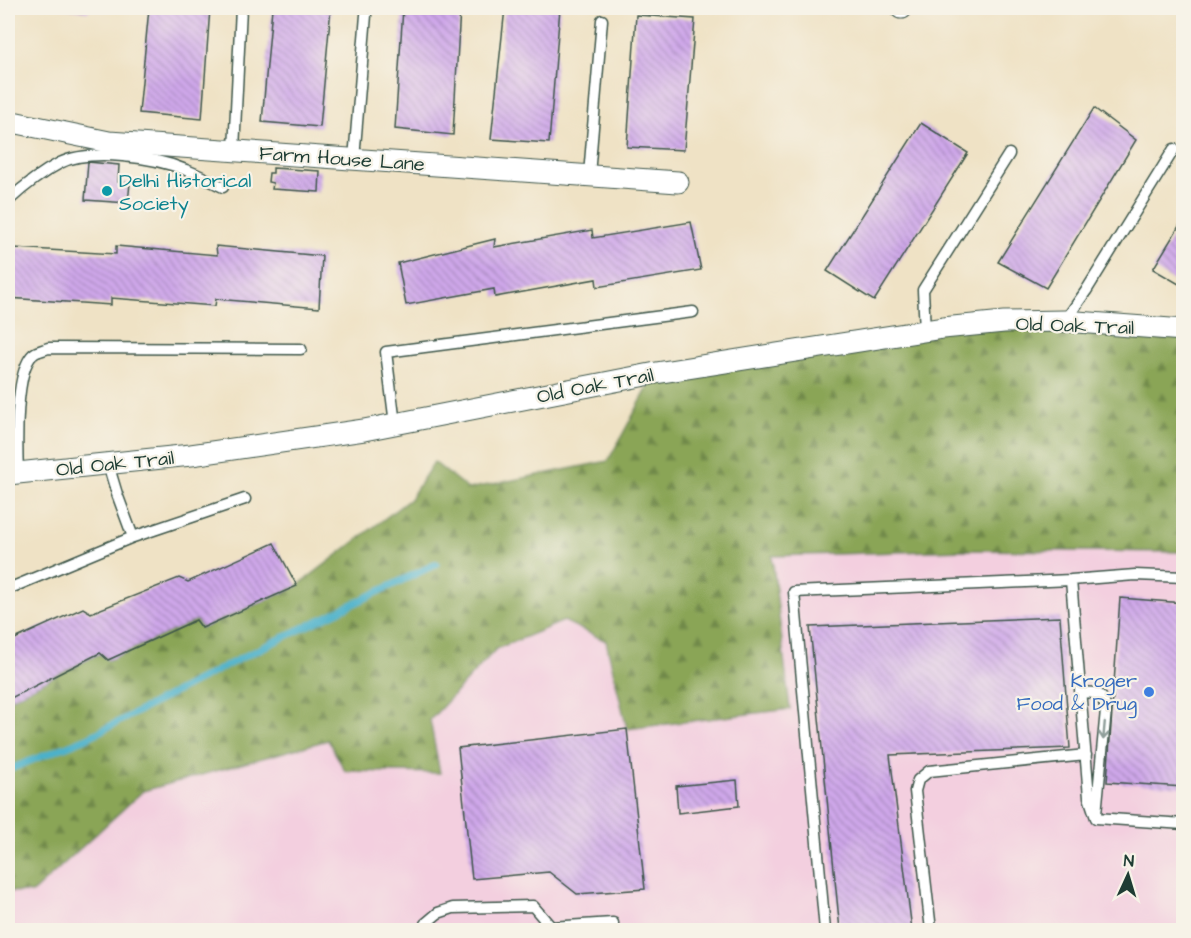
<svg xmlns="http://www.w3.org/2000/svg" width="1191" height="938" font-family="'Architects Daughter',sans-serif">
<defs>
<pattern id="forest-firs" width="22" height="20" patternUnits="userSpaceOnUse" patternTransform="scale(1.5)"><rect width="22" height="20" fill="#8aa557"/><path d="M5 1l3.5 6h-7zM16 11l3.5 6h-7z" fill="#708849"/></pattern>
<pattern id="building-back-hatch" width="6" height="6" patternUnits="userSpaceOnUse" patternTransform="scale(1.5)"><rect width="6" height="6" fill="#cfa7ea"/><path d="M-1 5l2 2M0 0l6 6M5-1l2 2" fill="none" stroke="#a789be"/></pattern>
</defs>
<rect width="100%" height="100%" fill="#f7f3e8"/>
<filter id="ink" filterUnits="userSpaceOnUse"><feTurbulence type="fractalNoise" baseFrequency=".0167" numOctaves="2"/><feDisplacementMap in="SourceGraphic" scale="12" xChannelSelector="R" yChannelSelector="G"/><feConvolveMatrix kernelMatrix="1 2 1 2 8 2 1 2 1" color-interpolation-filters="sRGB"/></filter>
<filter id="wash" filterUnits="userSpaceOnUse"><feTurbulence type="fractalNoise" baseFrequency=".008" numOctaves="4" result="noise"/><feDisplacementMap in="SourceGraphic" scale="24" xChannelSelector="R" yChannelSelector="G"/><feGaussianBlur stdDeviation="1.35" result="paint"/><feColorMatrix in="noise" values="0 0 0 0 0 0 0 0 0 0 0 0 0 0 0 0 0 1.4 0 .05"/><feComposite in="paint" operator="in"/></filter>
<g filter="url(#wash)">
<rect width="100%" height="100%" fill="#efe2c5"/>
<!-- built -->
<path fill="#f3cfdf" d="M 964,550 L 1183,552 L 1183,930 L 8,930 L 8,891 L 32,893 L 143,791 L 328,740 L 440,773 L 430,720 L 496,649 L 564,621 L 606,641 L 627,729 L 790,709 L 771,556 Z"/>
<!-- forest -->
<path fill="url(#forest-firs)" stroke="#547146" stroke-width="1.5" d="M 943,328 L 1183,330 L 1183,552 L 964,550 L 772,556 L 790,709 L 627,729 L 606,641 L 564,621 L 496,649 L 430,720 L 440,773 L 345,771 L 328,740 L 143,791 L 32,893 L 8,891 L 8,688 L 12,698 L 100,653 L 108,660 L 196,620 L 202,628 L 297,586 L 410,499 L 434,462 L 468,489 L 608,461 L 656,373 Z"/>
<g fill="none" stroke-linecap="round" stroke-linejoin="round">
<!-- stream -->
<path stroke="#4bb1ca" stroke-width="7" d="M 8,770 L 87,738 L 247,655 L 436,564"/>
</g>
<g id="blocks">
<!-- building -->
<path fill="url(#building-back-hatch)" d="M 63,8 L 89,8 L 88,12 Z
M 89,8 L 106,8 L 105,11 Z
M 149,8 L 210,8 L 202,119 L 139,113 Z
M 272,8 L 331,8 L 320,127 L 262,122 Z
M 403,8 L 460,8 L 453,135 L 395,129 Z
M 505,8 L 560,8 L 549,143 L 491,139 Z
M 636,15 L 695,19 L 684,150 L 627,147 Z
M 1094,108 L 1136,140 L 1046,288 L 998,262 Z
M 921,123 L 968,153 L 874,301 L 827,271 Z
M 88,162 L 119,165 L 118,182 L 130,183 L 128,203 L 85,200 Z
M 273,168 L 320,171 L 319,192 L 272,189 L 273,183 L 268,182 L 269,173 L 273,173 Z
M 1184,218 L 1184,287 L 1153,269 Z
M 691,222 L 701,270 L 597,287 L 596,279 L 495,297 L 494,289 L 406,305 L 398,263 L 495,239 L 494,247 L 592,230 L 593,238 Z
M 116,246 L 217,255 L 216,246 L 322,256 L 319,308 L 216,299 L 215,306 L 111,298 L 111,305 L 8,298 L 14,248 L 116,254 Z
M 274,543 L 297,586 L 202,628 L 196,620 L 108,660 L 100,653 L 11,698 L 8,688 L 8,642 L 83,608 L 91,613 L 179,578 L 188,582 Z
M 1120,598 L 1184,603 L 1184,787 L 1107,782 Z
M 1060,617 L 1070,748 L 890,755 L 912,930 L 840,930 L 810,627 Z
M 627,729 L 645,889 L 577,894 L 549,872 L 472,879 L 458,748 Z
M 737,780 L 739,806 L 678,813 L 676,786 Z"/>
</g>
</g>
<g filter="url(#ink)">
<use href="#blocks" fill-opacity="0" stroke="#3e564a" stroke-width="1.5"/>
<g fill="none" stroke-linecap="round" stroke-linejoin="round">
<!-- lane casing -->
<g stroke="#3e564a" stroke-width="13">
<path id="lane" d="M 234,150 L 241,8
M 354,159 L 366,15
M 589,175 L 602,20
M 8,201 C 23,187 41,173 60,163 C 90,148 155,157 186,170 C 199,175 211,181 223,187
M 1065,321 L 1086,291 L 1174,149
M 925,331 L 923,290 L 1009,154
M 395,424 L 386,352 L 693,312
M 108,464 L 117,494 L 133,537
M 18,473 C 17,449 14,366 35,353 C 38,351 44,350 48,348 L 301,349
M 1071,580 L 1089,797 L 1096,818
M 8,589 L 133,537 L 245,499
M 1080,692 C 1098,693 1102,691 1106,710 L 1096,814
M 1096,818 L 1184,824
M 424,930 L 425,924 L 438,913 L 453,908 L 533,906 L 551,927 L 613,923 L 613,930
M 825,930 L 794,592 L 1071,580 L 1135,575 L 1184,577
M 931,930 L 915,791 L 918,780 L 929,771 L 1086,755"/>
</g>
<!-- street casing -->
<g stroke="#3e564a" stroke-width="23">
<path id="street" d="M 901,8 L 902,8
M 8,121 L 109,142 L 678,182
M 8,474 L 191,455 L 364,430 L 656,373 L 943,328 L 1004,322 L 1064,321 L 1184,330"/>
</g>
<!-- lane -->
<use href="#lane" stroke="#fff" stroke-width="10"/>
<!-- street -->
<use href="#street" stroke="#fff" stroke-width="21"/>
</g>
<!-- one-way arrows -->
<defs><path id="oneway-shaft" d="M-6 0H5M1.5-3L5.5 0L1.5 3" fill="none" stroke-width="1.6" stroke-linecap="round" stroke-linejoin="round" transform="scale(1.5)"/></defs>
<use stroke="#8f9e9a" href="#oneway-shaft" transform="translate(1104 731) rotate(95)"/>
</g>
<!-- markers -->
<circle fill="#0f9aa8" stroke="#f7f3e8" stroke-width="2" cx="107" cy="191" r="6"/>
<circle fill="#3f7fe0" stroke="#f7f3e8" stroke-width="2" cx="1149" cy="692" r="6"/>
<g text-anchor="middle" stroke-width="4.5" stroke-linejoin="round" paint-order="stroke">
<!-- street labels -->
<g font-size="20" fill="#1f3d34" stroke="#f7f3e8">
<text transform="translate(342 158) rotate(4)" y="7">Farm House Lane</text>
<text transform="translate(1075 325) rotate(2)" y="7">Old Oak Trail</text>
<text transform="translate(595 385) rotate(-11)" y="7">Old Oak Trail</text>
<text transform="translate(115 463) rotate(-6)" y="7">Old Oak Trail</text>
</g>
<!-- culture labels -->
<g font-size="20" fill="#0d838f" stroke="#f7f3e8" text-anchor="start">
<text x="119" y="187">Delhi Historical<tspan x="119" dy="23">Society</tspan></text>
</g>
<!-- shop labels -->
<g font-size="20" fill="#366cbe" stroke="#f7f3e8" text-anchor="end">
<text x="1137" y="687">Kroger<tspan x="1137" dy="23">Food &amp; Drug</tspan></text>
</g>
</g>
<!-- margin -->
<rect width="1191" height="938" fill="none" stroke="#f7f3e8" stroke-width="30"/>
<!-- north arrow -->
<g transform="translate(1128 875) rotate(4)" stroke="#f7f3e8" stroke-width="4.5" paint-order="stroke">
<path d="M0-4.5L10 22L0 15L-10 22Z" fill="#1f3d34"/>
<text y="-9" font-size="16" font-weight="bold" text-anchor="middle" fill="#1f3d34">N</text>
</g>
</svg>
